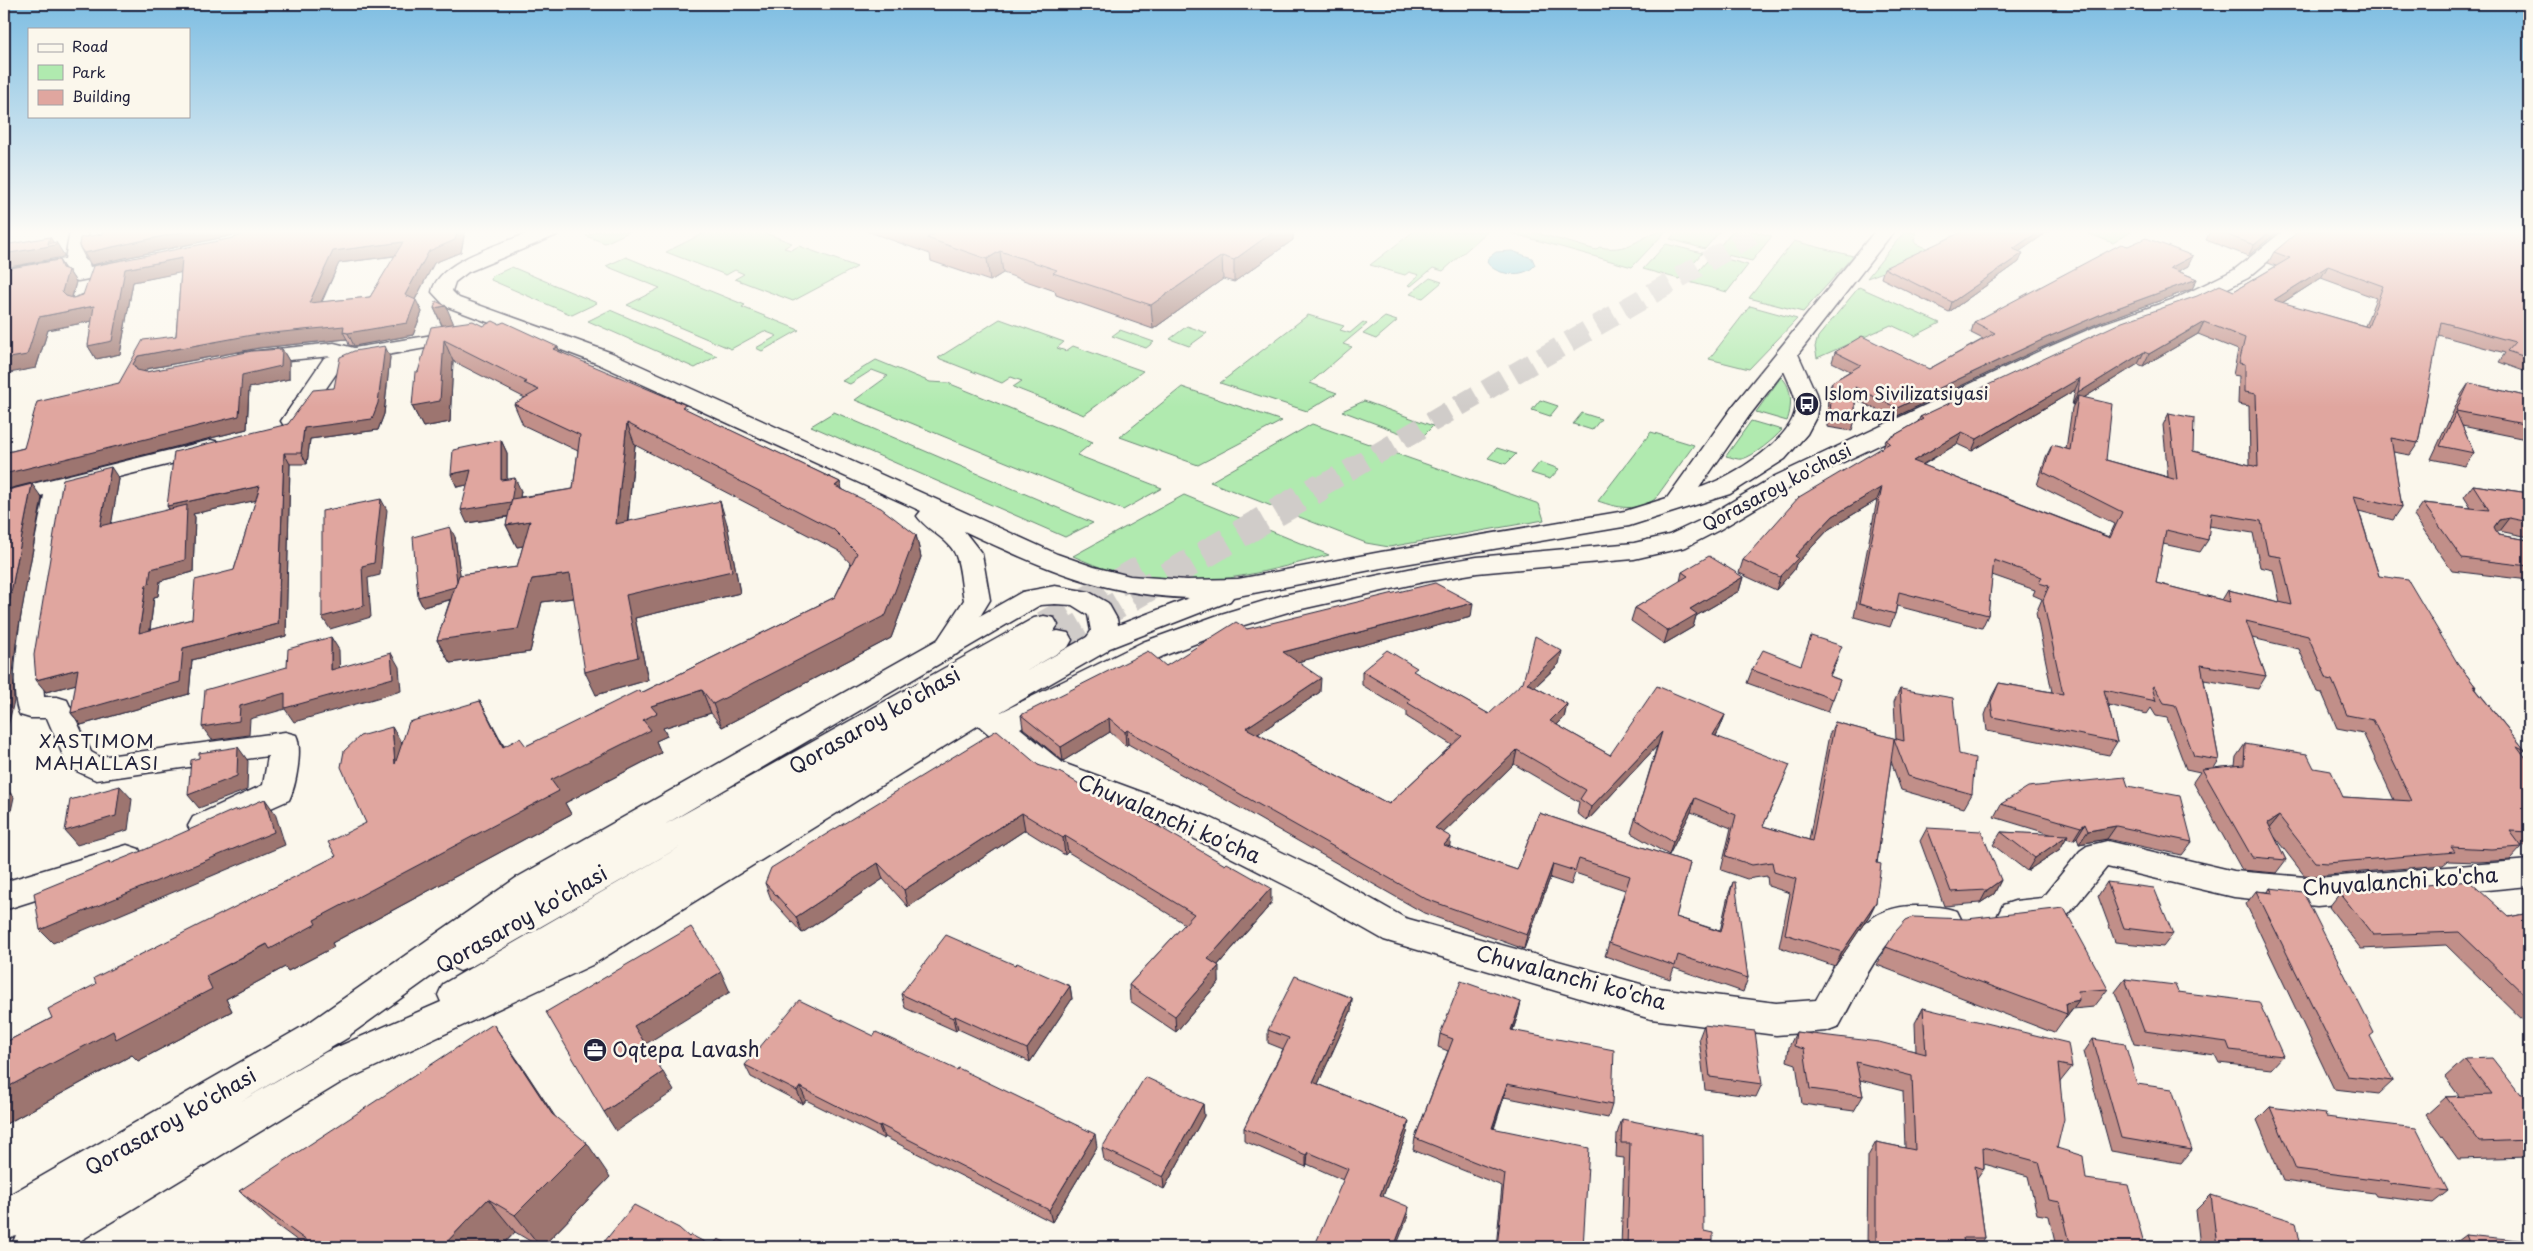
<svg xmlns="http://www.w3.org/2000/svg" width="2533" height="1251" font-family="'Playpen Sans',sans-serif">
<rect width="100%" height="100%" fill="#fbf7ec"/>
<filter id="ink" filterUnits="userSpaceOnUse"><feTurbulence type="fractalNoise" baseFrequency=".02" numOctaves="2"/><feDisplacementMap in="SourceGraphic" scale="10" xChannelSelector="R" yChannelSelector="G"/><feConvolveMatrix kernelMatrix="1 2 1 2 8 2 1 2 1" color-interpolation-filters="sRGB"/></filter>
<g filter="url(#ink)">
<!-- green -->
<path fill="#b0eaaf" stroke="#698675" d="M 597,231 L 631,231 L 605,243 L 586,236 Z
M 708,231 L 760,231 L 792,243 L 784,248 L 791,250 L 799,246 L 857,267 L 793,301 L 735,279 L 744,274 L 735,270 L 726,275 L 666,252 Z
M 1414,231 L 1488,231 L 1443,271 L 1433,268 L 1411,286 L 1408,285 L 1419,275 L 1409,272 L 1405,275 L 1370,265 Z
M 1504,231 L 1530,231 L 1596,250 L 1599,247 C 1635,254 1642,231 1666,231 L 1632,267 Z
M 1677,231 L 1720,231 L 1705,249 L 1670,239 Z
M 1732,231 L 1754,231 L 1772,236 L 1752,261 L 1715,252 Z
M 1905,231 L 1916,233 L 1914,241 L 1916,244 L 1937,252 L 1867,278 Z
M 2082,231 L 2132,231 L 2113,243 Z
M 1794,241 L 1853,256 L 1803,312 L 1749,298 Z
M 1666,244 L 1702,253 L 1679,279 L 1643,269 Z
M 1712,255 L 1748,265 L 1727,292 L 1689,282 Z
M 626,257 L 745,305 L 742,307 L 799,330 L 762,351 L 756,348 L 777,336 L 764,331 L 731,349 L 627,305 L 660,288 L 606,266 Z
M 512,267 L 597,303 L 572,315 L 491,280 L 492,276 Z
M 1430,278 L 1442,282 L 1423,298 L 1410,294 Z
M 1859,287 L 1940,323 L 1915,336 L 1891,325 L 1817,358 L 1815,347 L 1818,337 Z
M 1750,306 L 1797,319 L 1749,369 L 1709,359 Z
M 610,310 L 717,356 L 695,368 L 588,321 Z
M 1308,315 L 1344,326 L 1340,330 L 1350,333 L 1363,322 L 1367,324 L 1343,344 L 1352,347 L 1310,383 L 1337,393 L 1307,411 L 1220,383 Z
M 1385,317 L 1397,321 L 1376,339 L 1363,334 Z
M 1000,319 L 1064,342 L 1057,348 L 1066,351 L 1073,346 L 1143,371 L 1084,415 L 1013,387 L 1022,381 L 1011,377 L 1002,383 L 938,358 Z
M 1187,326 L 1207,333 L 1189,346 L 1170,339 Z
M 1120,330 L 1154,342 L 1146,348 L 1112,336 Z
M 876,360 L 930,382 L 948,383 L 1093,442 L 1077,455 L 1162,488 L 1123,510 L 855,400 L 888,376 L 872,370 L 850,384 L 842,381 Z
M 1781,377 C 1793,387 1792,408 1787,421 L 1756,412 Z
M 1182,387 L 1282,421 L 1198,465 L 1120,437 Z
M 1540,400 L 1558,406 L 1550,416 L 1532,410 Z
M 1364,401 L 1433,426 L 1419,440 L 1342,411 Z
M 834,412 L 1093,523 L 1065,537 L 811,426 Z
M 1582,413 L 1601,419 L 1592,430 L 1573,424 Z
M 1751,421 L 1782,430 C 1774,439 1754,456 1742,459 C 1738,460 1731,457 1726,456 Z
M 1312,424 L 1539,504 L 1544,520 L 1389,547 L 1366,543 L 1210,482 Z
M 1651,432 L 1694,445 L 1655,499 C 1636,512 1618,508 1598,501 Z
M 1497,448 L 1516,454 L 1506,464 L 1488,458 Z
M 1540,462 L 1559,469 L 1550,479 L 1531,473 Z
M 1184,495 L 1329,555 C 1272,570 1212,587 1152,581 C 1125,578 1098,567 1073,556 Z"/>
<!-- water -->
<path fill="#7ccada" stroke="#58879a" d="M 1512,251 L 1532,258 L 1535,265 C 1525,278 1495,276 1487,262 L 1488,258 L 1496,252 Z"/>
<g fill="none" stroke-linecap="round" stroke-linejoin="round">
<!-- major-tunnel-far1 -->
<path stroke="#d0ccc9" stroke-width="21" stroke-dasharray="21 11" stroke-linecap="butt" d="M 1320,487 L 1759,231"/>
<!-- major-tunnel -->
<path stroke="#d0ccc9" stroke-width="28" stroke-dasharray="28 14" stroke-linecap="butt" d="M 1044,625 L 1143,568
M 1058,640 L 1322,486"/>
<!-- minor casing -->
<g stroke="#22223b" stroke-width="3">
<path id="minor" d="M 70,231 L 88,231 L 84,260 L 88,261 L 90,267 L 127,260 L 134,262 L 137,266 L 134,270 L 78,281 L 71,279 L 68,275 L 70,270 L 4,281 L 4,269 L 65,259 Z
M 533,231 L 559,231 L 557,235 L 468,272 L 455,282 L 452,291 L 459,298 L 612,353 L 1057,554 L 1094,567 L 1130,576 L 1187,580 L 1238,579 L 1381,552 L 1625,511 L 1667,498 L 1733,406 L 1875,231 L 1894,231 L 1798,354 L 1816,394 L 1818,404 L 1816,417 L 1807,434 L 1785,459 L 1730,494 L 1629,526 L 1381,568 L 1233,597 L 1230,601 L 1097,653 L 1087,651 L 1083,644 L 1087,637 L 1189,598 C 1100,595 1042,567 964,531 L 982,554 L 990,600 L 957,654 L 947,657 L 937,654 L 933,647 L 964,600 C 961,586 961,569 956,556 C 950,539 927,531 917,516 L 921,511 L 596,363 L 445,306 L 432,292 C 438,260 505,243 533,231 ZM 1784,371 C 1788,381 1795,393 1796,404 C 1796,440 1728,479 1699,488 L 1749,416 Z
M 2283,231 L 2304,231 L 2248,278 L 2191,306 L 2116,332 L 1793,486 L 1719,530 L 1686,547 L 1634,559 L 1477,573 L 1423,582 L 1288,612 L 1241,626 L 1163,656 L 1020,728 L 1063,763 L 1209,817 L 1329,875 L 1405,918 L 1651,987 L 1776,1003 L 1816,1000 C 1843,954 1856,904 1919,906 C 1932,906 1944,907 1957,911 L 1962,921 L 1957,931 C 1938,938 1920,931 1900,935 C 1882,938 1849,1009 1839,1026 L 1826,1031 L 1776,1035 L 1651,1019 L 1384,940 L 1305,895 L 1187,835 L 1041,779 L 970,718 L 965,711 L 970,704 C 983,699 990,703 1001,712 L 1143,642 L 1221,614 L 1284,595 L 1423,566 L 1477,557 L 1634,543 L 1669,535 L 1701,520 L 1775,476 L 2042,350 L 2102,324 L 2177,298 L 2234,270 Z
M 463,330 L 470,332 L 474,336 L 470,340 L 359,360 L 340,368 L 300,426 L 292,428 L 284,426 L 281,421 L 324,358 L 331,356 L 247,364 L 239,363 L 236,358 L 239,353 L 247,352 L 334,343 L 354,348 Z
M 211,440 L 219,442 L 223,447 L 219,452 L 70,489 L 42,667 L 44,697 L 57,697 L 67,700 L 91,752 L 100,757 L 285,732 L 296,735 C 303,748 296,787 289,800 L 204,838 L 193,835 L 188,826 L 193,817 L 263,785 L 268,756 L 96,780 L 68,767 L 47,718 L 30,718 L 20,715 C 2,685 37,537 44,495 L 4,505 L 4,491 Z
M 2107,841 L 2234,871 L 2317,878 L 2529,860 L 2529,886 L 2317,906 L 2234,897 L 2107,867 L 2063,921 L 2051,925 L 2015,929 L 2003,925 L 1998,915 L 2003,905 L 2015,901 L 2042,898 L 2080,851 L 2087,846 Z
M 127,845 L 139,849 L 143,858 L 139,867 L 4,910 L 4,882 Z"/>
</g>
<!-- major casing -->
<g stroke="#22223b" stroke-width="3">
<path id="major" d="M 1055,586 L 1089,592 L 1108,603 L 1117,619 L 1119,631 L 1107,651 L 990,718 L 592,965 L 340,1083 L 70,1247 L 11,1247 L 16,1235 L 4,1240 L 4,1198 L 307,1024 L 516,878 L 1022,592 ZM 1055,604 L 1072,605 L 1088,615 L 1091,631 L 1087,637 L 1025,672 L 1068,647 L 1072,640 L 1068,633 L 1058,631 L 1053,632 L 1058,625 L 1054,618 L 1044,616 L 1034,618 L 664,825 L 1040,605 ZM 685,844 L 443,984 L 438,995 L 441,1002 L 326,1052 L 240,1102 L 349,1037 L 351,1034 L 447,965 L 460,971 L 472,966 Z"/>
</g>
<!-- minor -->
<use href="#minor" fill="#fbf7ec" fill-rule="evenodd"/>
<!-- major -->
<use href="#major" fill="#fbf7ec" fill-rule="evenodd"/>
</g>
<!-- wall -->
<path fill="#c18f89" stroke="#22223b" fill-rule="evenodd" d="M 103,231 L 465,231 L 461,252 L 434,263 L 415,300 L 422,312 L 413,335 L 354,346 L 349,345 L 347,339 L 259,348 L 146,369 L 144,371 L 146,372 L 282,349 L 289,361 L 289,379 L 249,388 L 247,429 L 4,490 L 4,453 L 24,448 L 119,383 L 176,336 L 181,272 L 133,282 L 120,354 L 96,359 L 88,346 L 92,321 L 48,330 L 36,368 L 59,260 L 65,269 L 68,270 L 76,282 L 72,298 L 73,298 L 233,238 L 240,236 L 241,235 L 239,234 L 91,265 L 86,259 L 79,246 L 102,234 ZM 395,256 L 370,297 L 322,302 L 339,263 Z
M 867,231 L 1293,231 L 1293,240 L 1234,282 L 1223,279 L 1153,329 L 1056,295 L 1055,291 L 1003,273 L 990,281 L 931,261 L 930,254 Z
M 2210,231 L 2279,231 L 2248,256 L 2206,240 Z
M 2529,231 L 2529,373 L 2499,362 L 2505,353 L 2438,335 L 2418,443 L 2410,455 L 2393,452 L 2402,507 L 2393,520 L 2359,511 L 2379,576 L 2458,664 L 2476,687 L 2475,688 L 2525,750 L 2522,753 L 2529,762 L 2529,846 L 2521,845 L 2522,847 L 2510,860 L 2479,862 L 2448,861 L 2443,865 L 2317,876 L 2304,875 L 2274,836 L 2286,860 L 2276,873 L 2242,870 L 2193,782 L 2200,772 L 2186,769 L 2167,718 L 2156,716 L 2151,708 L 2147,714 L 2108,705 L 2117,742 L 2109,755 L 1987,731 L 1985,715 L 1992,696 L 1999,683 L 2052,692 L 2036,613 L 2042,599 L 2033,595 L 2035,590 L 1992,575 L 1988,615 L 1982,628 L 1897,606 L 1895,614 L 1890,627 L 1854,617 L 1877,500 L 1829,529 L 1796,564 L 1794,570 L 1776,590 L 1739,573 L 1743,560 L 1883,447 L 1886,440 L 1918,422 L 1920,417 L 2234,291 L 2276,266 L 2268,263 L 2274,252 ZM 2321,278 L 2376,298 L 2365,326 L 2282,303 ZM 2198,334 L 2238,350 L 2233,375 L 2239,376 L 2238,404 L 2249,406 L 2250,465 L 2193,451 L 2169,413 L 2163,425 L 2168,477 L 2106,460 L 2085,397 L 2138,364 L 2143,366 ZM 2075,390 L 2072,405 L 2074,404 L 2072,408 L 2066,449 L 2052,445 L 2046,457 L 2037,485 L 2115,524 L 2109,537 L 1923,465 L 1957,444 L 1972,451 ZM 2209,526 L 2253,533 L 2260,567 L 2273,570 L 2280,602 L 2228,590 L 2222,600 L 2156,583 L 2163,544 L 2200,552 L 2208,540 ZM 2252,638 L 2299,649 L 2317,692 L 2322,693 L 2337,728 L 2363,733 L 2394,800 L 2343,797 L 2314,768 L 2245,744 L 2236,757 L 2235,766 L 2214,768 L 2219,760 L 2204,680 L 2258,689 L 2266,676 Z
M 2019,252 L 2019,262 L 1949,312 L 1881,278 L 1884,268 Z
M 2188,266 L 2178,271 L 2197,279 L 2192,289 L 2101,322 L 2041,348 L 1893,418 L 1855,399 L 1855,420 L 1852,431 L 1827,427 L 1828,393 L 1832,382 L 1850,371 L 1832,362 L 1835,352 L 1929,369 L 1983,339 L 1971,333 L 1974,322 Z
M 434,308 L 454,324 L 483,326 L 560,352 L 687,410 L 840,482 L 842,489 L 916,535 L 921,557 L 891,638 L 722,727 L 711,713 L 663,728 L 667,736 L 656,741 L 661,753 L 565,803 L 571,814 L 332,943 L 334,947 L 288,971 L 285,967 L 226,999 L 232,1011 L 138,1061 L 132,1055 L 4,1125 L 4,1043 L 52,1018 L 96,984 L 336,856 L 366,823 L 402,743 L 480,701 L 504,746 L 526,746 L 641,693 L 835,597 L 851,564 L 839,551 L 635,445 L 628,521 L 727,524 L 740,593 L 635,618 L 648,680 L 596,695 L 574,598 L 542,602 L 530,652 L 450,663 L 437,640 L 450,600 L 423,607 L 418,597 L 455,537 L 460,575 L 517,567 L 523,546 L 517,547 L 506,525 L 508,517 L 467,523 L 467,485 L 457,487 L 451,474 L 501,440 L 507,453 L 507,479 L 521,491 L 520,497 L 573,489 L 578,451 L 523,425 L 514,404 L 525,398 L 453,361 L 450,422 L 423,427 L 412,406 L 418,372 L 442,326 Z
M 390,357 L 384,414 L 378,430 L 310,439 L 307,464 L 290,464 L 286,636 L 192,660 L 189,694 L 81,725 L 71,713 L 76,684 L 46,692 L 119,479 L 111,524 L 170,510 L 167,506 L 288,424 L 334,388 ZM 256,500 L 234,570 L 192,619 L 150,630 L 154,597 L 158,596 L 160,581 L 193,572 L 195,517 L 193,514 Z
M 2469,383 L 2529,397 L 2529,440 L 2521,438 L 2462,426 L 2474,453 L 2465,466 L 2431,459 L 2461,395 Z
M 2473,485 L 2529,493 L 2529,537 L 2499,531 L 2496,532 L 2498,535 L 2529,540 L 2529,580 L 2452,571 L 2414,516 L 2423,503 L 2471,508 L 2464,497 Z
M 1682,572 L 1743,577 L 1739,591 L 1696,616 L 1693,627 L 1664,644 L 1631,621 L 1635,608 L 1680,582 Z
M 1471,617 L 1297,662 L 1320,692 L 1258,734 L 1389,804 L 1452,745 L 1407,717 L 1407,712 L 1362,685 L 1362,671 L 1416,673 L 1489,714 L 1559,664 L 1535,687 L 1567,704 L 1564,718 L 1557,725 L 1610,755 L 1725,715 L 1720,728 L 1716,736 L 1784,779 L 1763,826 L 1809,840 L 1829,735 L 1835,722 L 1896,739 L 1894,702 L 1900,689 L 1959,754 L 1972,794 L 1964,808 L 1901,790 L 1891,761 L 1877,863 L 1876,902 L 1869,916 L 1835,966 L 1779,947 L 1790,893 L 1768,886 L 1767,876 L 1747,879 L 1721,870 L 1731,828 L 1691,812 L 1669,855 L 1631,833 L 1657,746 L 1587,821 L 1577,813 L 1579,802 L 1514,764 L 1443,833 L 1450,847 L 1517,870 L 1539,813 L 1690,863 L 1676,917 L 1720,931 L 1728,896 L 1733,882 L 1748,978 L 1743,992 L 1674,968 L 1670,979 L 1605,956 L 1625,890 L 1575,873 L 1571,885 L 1550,878 L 1524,949 L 1424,913 L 1128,744 L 1126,746 L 1110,732 L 1063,761 L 1023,728 L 1021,715 L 1166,666 L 1247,629 Z
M 1837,660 L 1830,676 L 1840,680 L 1828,712 L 1747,683 L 1752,670 L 1801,665 Z
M 1038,765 L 1271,904 L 1218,965 L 1219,982 L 1176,1032 L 1130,1001 L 1129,985 L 1185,924 L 1068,852 L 1065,855 L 1025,830 L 908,907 L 883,879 L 802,933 L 771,899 L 765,883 Z
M 2128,786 L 2192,842 L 2182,855 L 2107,839 L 2079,844 L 2077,837 L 2073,840 L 2066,838 L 2060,849 L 2027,871 L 1993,845 L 2001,832 L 2053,835 L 1994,817 L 2001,804 Z
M 1927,828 L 2001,880 L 1994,894 L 1980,903 L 1944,906 L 1920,841 Z
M 2107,882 L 2173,934 L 2163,947 L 2115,942 L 2098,896 Z
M 2270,888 L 2393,1081 L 2379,1094 L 2334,1089 L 2246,904 L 2256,891 L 2268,892 Z
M 2340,893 L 2509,917 L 2529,913 L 2529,1026 L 2446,945 L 2361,949 L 2329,907 Z
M 1886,947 L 2108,989 L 2094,1007 L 2073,1009 L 2066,1018 L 2064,1019 L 2054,1033 L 1877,965 Z
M 1015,965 L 1070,986 L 1072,999 L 1030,1062 L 958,1029 L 956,1031 L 905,1008 L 901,994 Z
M 2125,979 L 2178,992 L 2283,1056 L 2271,1069 L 2219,1063 L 2215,1055 L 2134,1044 L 2115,992 Z
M 1352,998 L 1351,1011 L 1318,1084 L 1409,1121 L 1407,1133 L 1383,1196 L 1407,1219 L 1343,1180 L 1307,1164 L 1306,1167 L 1244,1141 L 1244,1128 L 1283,1049 L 1268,1043 L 1268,1030 Z
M 1923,1008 L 2072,1067 L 2060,1082 L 2057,1148 L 2086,1179 L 2145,1247 L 2056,1247 L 2049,1216 L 2037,1214 L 2028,1176 L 1984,1164 L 1984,1169 L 1977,1179 L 1985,1238 L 1978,1247 L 1867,1247 L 1868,1156 L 1876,1142 L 1905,1148 L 1903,1091 L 1860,1080 L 1863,1096 L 1854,1111 L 1802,1104 L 1796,1064 L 1787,1061 L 1789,1047 L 1796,1032 L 1916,1051 L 1915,1023 Z
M 1518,1015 L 1513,1030 L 1612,1105 L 1608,1118 L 1504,1097 L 1494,1129 L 1583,1247 L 1496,1247 L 1502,1186 L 1413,1150 L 1415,1138 L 1448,1051 L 1438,1047 L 1440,1034 Z
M 1704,1025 L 1762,1084 L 1756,1097 L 1705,1090 L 1699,1038 Z
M 2093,1039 L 2192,1150 L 2181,1163 L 2111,1151 L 2084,1052 Z
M 517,1059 L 554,1116 L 610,1177 L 542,1247 L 540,1247 L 515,1232 L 501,1247 L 306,1247 L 275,1224 L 239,1191 Z
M 2465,1059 L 2520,1094 L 2529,1094 L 2529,1157 L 2458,1159 L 2426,1115 L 2446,1097 L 2459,1096 L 2445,1077 Z
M 745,1065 L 1097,1147 L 1052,1222 L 885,1137 L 884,1139 L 806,1100 L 803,1104 L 751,1077 Z
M 1203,1104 L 1204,1116 L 1164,1189 L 1104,1160 L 1102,1148 Z
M 2270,1107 L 2326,1117 L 2448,1191 L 2433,1203 L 2376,1196 L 2374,1193 L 2283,1181 L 2257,1120 Z
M 1622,1119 L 1704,1231 L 1713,1247 L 1621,1247 L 1624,1158 L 1616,1157 L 1617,1134 Z
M 2211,1195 L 2301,1247 L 2200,1247 L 2196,1210 Z
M 2465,1235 L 2529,1247 L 2449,1247 Z"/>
<!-- shaded-wall -->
<path fill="#9d746f" stroke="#22223b" d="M 187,231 L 237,231 L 239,234 L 91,265 L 84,253 Z
M 458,231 L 465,231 L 461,252 L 434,263 L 411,307 L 405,295 L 429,251 Z
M 1274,231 L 1293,231 L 1293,240 L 1234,282 L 1234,260 Z
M 2039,231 L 2049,231 L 2009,259 L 2013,249 Z
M 2271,231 L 2279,231 L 2248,256 L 2254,245 Z
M 50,237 L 55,245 L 56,242 L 64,255 L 63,257 L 4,268 L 4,254 L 48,244 Z
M 403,242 L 408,254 L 339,263 L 315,315 L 309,303 L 333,251 Z
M 1000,251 L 1003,273 L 990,281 L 987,259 Z
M 2023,253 L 2019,262 L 1949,312 L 1952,302 Z
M 1222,256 L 1223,279 L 1153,329 L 1151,305 Z
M 2193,256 L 2188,266 L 2165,278 L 2170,268 Z
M 182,258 L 189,271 L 133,282 L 120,354 L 96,359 L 88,346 L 125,269 Z
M 59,260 L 67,273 L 68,270 L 76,282 L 70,304 L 62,292 L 62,268 Z
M 2328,266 L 2321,278 L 2268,312 L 2274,300 Z
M 2197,279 L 2192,289 L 2101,322 L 2041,348 L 1893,418 L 1897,408 L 2046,338 L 2106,312 Z
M 416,300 L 422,312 L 413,335 L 354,346 L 348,333 L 343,332 L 347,339 L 259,348 L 146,369 L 141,377 L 133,364 L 138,356 Z
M 94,306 L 102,319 L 48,330 L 36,368 L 4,374 L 4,359 L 39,317 Z
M 446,306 L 456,329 L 445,331 L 434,308 Z
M 2204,322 L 2198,334 L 2143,366 L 2149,354 Z
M 444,340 L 453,361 L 450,422 L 423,427 L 412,406 Z
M 385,346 L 390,357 L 384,414 L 378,430 L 310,439 L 307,464 L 301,453 L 304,428 Z
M 558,347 L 566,368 L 553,349 Z
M 282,349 L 289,361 L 289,379 L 249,388 L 247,429 L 4,490 L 4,474 L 242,375 Z
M 2144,352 L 2138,364 L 2077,402 L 2078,396 L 2074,404 L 2072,405 L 2078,393 Z
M 2080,378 L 2075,390 L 1972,451 L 1977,439 Z
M 627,423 L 635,445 L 625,546 L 616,524 Z
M 1962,432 L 1957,444 L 1908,473 L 1913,461 Z
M 501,440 L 507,453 L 507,493 L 501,480 Z
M 284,453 L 290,464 L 286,636 L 192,660 L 189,694 L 81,725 L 71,713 L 183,648 L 278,624 Z
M 111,467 L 119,479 L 109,538 L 100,526 Z
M 471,470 L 477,483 L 457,487 L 451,474 Z
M 515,478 L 521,491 L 517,515 L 467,523 L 461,510 Z
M 840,482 L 846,504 L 835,486 Z
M 32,484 L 42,498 L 16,643 L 13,674 L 14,701 L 4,743 L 4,629 Z
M 260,486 L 267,498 L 193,514 L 195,517 L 193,572 L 160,581 L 158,596 L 154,597 L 148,645 L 139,633 L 146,585 L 151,569 L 175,518 L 167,506 Z
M 1882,487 L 1877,500 L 1829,529 L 1796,564 L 1794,570 L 1776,590 L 1780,577 L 1795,556 L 1833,516 Z
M 381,499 L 387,510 L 380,575 L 368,578 L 371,617 L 330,629 L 322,617 L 362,566 Z
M 720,501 L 727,524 L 740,593 L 635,618 L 648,680 L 596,695 L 585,672 L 626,595 Z
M 2509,518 L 2499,531 L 2490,533 L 2499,520 Z
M 530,521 L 541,543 L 517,547 L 506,525 Z
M 450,527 L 455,537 L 463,596 L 423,607 L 418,597 Z
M 916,535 L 921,557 L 891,638 L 722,727 L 713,704 Z
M 570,574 L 580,597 L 542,602 L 530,652 L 450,663 L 437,640 L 532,579 Z
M 1743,577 L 1739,591 L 1696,616 L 1693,627 L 1664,644 L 1668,631 L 1690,609 Z
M 1473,603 L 1471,617 L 1282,666 L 1283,652 Z
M 331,637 L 339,650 L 340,683 L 331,670 Z
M 1562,651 L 1559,664 L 1525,696 L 1527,683 Z
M 391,653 L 399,667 L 401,691 L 294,722 L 285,709 L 250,719 L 249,735 L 212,740 L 202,727 L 240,706 Z
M 78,669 L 88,681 L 46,692 L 36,680 Z
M 1321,678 L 1320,692 L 1246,742 L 1246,728 Z
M 702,690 L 711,713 L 663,728 L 667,736 L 656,741 L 661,753 L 565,803 L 571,814 L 332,943 L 334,947 L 288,971 L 285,967 L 226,999 L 232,1011 L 138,1061 L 132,1055 L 4,1125 L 4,1089 L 206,976 L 314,920 L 551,780 L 643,720 L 651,706 Z
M 480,701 L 516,770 L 503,747 Z
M 1567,704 L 1564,718 L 1547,734 L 1550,721 Z
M 1725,715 L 1720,728 L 1709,749 L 1713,735 Z
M 1109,718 L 1110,732 L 1063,761 L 1061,747 Z
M 392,727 L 406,750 L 395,764 Z
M 1127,730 L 1128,744 L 1126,746 L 1125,732 Z
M 1662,732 L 1658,745 L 1587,821 L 1591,807 Z
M 238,747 L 248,761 L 247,790 L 199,808 L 188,795 Z
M 1517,750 L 1514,764 L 1434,842 L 1435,828 Z
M 4,786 L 14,797 L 4,844 Z
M 120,786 L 132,799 L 128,830 L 77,845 L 65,831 Z
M 1695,798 L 1691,812 L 1669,855 L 1673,842 Z
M 265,799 L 275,813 L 285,845 L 53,943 L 40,930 Z
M 1022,813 L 1025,830 L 908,907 L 904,890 Z
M 2279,816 L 2269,829 L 2268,823 Z
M 2085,824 L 2077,837 L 2073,840 L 2081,827 Z
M 2116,826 L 2107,839 L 2079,844 L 2088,831 Z
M 2068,835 L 2060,849 L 2027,871 L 2035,858 Z
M 1065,836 L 1068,852 L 1065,855 L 1063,838 Z
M 1451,837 L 1449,851 L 1444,845 Z
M 878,863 L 883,879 L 802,933 L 796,917 Z
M 1553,864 L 1550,878 L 1524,949 L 1527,935 Z
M 2001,880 L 1994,894 L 1980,903 L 1987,890 Z
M 1271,888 L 1271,904 L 1209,975 L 1208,959 Z
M 1876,902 L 1869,916 L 1835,966 L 1842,952 Z
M 1219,966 L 1219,982 L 1176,1032 L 1175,1016 Z
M 721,972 L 730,992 L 644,1045 L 634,1026 Z
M 1070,986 L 1072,999 L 1030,1062 L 1027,1049 Z
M 1352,998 L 1351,1011 L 1313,1095 L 1313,1082 Z
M 2079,1000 L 2066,1018 L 2064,1019 L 2067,1014 L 2066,1003 Z
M 1521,1002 L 1518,1015 L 1508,1043 L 1511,1030 Z
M 955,1016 L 958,1029 L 956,1031 L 953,1018 Z
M 493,1024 L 517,1059 L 576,1148 L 552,1114 Z
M 663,1072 L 674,1091 L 616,1131 L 604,1112 Z
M 1507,1084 L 1504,1097 L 1489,1141 L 1492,1128 Z
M 800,1087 L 806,1100 L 803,1104 L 797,1091 Z
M 1203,1104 L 1204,1116 L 1164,1189 L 1163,1177 Z
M 1409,1121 L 1407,1133 L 1379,1207 L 1380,1195 Z
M 880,1125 L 885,1137 L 884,1139 L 879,1127 Z
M 1095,1134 L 1097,1147 L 1052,1222 L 1049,1210 Z
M 587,1143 L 610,1177 L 542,1247 L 541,1247 L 515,1215 Z
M 1308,1152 L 1307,1164 L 1306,1167 L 1306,1155 Z
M 488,1199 L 515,1232 L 501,1247 L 442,1247 Z
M 1409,1207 L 1407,1219 L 1396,1247 L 1394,1247 Z"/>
<!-- building -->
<path fill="#e0a69f" stroke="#22223b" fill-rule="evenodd" d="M 103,231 L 187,231 L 84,253 L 79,246 L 80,238 L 102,234 Z
M 243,231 L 458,231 L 455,240 L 429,251 L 405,295 L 416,300 L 407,323 L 348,333 L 343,332 L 344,326 L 252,335 L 138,356 L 133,364 L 137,370 L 146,372 L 252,351 L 282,349 L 281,366 L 242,375 L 239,416 L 4,474 L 4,453 L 24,448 L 37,402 L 119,383 L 143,340 L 176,336 L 182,258 L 125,269 L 112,341 L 88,346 L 94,306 L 39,317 L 27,355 L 4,359 L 4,269 L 59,260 L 62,268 L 68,270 L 62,292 L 66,296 L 73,298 L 83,295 L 93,266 L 233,238 L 240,236 ZM 403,242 L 370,297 L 309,303 L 333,251 Z
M 927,231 L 1274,231 L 1234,260 L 1222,256 L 1151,305 L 1053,273 L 1057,270 L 1000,251 L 987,259 L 927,238 L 935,234 Z
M 1964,231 L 2039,231 L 2013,249 L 2023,253 L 1952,302 L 1884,268 Z
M 2217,231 L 2271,231 L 2254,245 Z
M 2299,231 L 2529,231 L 2529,358 L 2507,351 L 2515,342 L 2441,322 L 2418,443 L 2391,438 L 2402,507 L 2354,496 L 2379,576 L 2408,580 L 2458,664 L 2476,687 L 2473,686 L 2525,750 L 2517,746 L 2529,762 L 2529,832 L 2510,831 L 2522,847 L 2491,849 L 2451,847 L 2455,852 L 2328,863 L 2315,862 L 2279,816 L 2268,823 L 2286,860 L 2252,857 L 2202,769 L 2244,765 L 2245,744 L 2307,754 L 2314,768 L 2331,771 L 2343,797 L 2412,801 L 2373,720 L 2347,715 L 2332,680 L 2327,679 L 2308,636 L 2246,621 L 2266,676 L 2201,665 L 2219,760 L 2194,756 L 2175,705 L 2164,703 L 2154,686 L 2152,687 L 2156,701 L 2104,690 L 2117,742 L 1993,717 L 1991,702 L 1999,683 L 2063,694 L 2043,600 L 2049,586 L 2039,583 L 2042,577 L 1994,560 L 1988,615 L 1899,592 L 1895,614 L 1859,604 L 1882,487 L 1833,516 L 1795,556 L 1798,558 L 1780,577 L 1743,560 L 1799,497 L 1890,443 L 1886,440 L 1923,419 L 1920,417 L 2122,322 L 2197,296 L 2220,285 L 2234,291 L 2290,258 L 2274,252 ZM 2328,266 L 2383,286 L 2368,327 L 2274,300 ZM 2204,322 L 2245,338 L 2239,363 L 2245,364 L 2245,392 L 2256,394 L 2258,467 L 2193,451 L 2194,418 L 2169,413 L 2177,480 L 2106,460 L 2112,404 L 2078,396 L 2070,450 L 2052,445 L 2043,472 L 2122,512 L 2110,538 L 1913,461 L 1962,432 L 1977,439 L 2080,378 L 2078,393 L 2144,352 L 2149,354 ZM 2211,513 L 2261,521 L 2268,555 L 2281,557 L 2292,605 L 2228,590 L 2230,602 L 2156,583 L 2166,530 L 2208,540 Z
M 50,237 L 48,244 L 56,242 L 56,245 L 4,254 L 4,245 Z
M 2146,238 L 2193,256 L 2170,268 L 2197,279 L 2106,312 L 2046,338 L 1897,408 L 1855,387 L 1855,420 L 1830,416 L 1832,382 L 1861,365 L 1835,352 L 1862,336 L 1929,369 L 1995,333 L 1974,322 L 2121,244 L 2128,246 Z
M 436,301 L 446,306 L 434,308 Z
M 473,321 L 483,326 L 493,321 L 499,324 L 504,322 L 558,347 L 553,349 L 686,405 L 682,407 L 840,482 L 835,486 L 881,508 L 916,535 L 886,615 L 713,704 L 702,690 L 651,706 L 657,713 L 643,720 L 651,730 L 551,780 L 559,791 L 314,920 L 316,924 L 270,949 L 267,944 L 206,976 L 212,989 L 116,1039 L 113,1031 L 4,1089 L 4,1043 L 52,1018 L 48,1009 L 96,984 L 94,978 L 336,856 L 328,842 L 366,823 L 341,767 L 344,751 L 360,736 L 392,727 L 395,764 L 409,722 L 480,701 L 503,747 L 520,738 L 526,746 L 639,690 L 641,693 L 835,597 L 857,553 L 833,529 L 627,423 L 616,524 L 720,501 L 732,571 L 626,595 L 638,657 L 585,672 L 570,574 L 532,579 L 518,629 L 437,640 L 459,575 L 517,567 L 530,521 L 506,525 L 512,499 L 573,489 L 580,435 L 514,404 L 539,390 L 524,383 L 527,382 L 444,340 L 440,401 L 412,406 L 415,372 L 418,372 L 431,327 Z
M 385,346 L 378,403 L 372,419 L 304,428 L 301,453 L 284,453 L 278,624 L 183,648 L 180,682 L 71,713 L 78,669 L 36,680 L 34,655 L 63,479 L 111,467 L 100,526 L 187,505 L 185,560 L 151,569 L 149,584 L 146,585 L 139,633 L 192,619 L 195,580 L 234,570 L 260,486 L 167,506 L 174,452 L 288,424 L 313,390 L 334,388 L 340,357 L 354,351 Z
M 2469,383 L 2529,397 L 2529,425 L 2456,411 Z
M 2456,412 L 2474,453 L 2440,446 Z
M 501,440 L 501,480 L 515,478 L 511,502 L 461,510 L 471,470 L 451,474 L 453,450 Z
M 32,484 L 4,629 L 4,635 L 4,491 Z
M 2473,485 L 2529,493 L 2529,522 L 2509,518 L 2499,520 L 2494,527 L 2498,535 L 2529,540 L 2529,566 L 2462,558 L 2423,503 L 2489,510 Z
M 381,499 L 374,563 L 362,566 L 364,606 L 322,617 L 322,511 Z
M 450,527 L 457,581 L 455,587 L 418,597 L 413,537 Z
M 1709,556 L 1743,577 L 1690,609 L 1697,614 L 1668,631 L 1635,608 L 1688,576 L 1682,572 Z
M 1435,583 L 1473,603 L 1283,652 L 1321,678 L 1246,728 L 1389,804 L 1462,736 L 1408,703 L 1411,700 L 1362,671 L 1387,650 L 1417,668 L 1413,671 L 1489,714 L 1523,682 L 1535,636 L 1562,651 L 1527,683 L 1567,704 L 1550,721 L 1610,755 L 1657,686 L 1725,715 L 1713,735 L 1790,765 L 1763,826 L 1812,841 L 1835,722 L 1904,741 L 1900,689 L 1953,698 L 1959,754 L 1975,758 L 1972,794 L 1908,776 L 1894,739 L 1877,863 L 1881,864 L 1876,902 L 1842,952 L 1785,934 L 1796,879 L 1774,872 L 1772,862 L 1752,865 L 1726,856 L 1736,815 L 1695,798 L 1673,842 L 1635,819 L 1662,732 L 1591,807 L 1580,799 L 1586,790 L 1517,750 L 1435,828 L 1451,837 L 1444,845 L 1517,870 L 1539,813 L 1690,863 L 1676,917 L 1721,932 L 1733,882 L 1735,882 L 1748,978 L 1678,955 L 1675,966 L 1609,943 L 1630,876 L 1579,859 L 1575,871 L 1553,864 L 1527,935 L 1426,899 L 1127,730 L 1125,732 L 1109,718 L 1061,747 L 1021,715 L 1148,651 L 1166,666 L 1236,622 L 1247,629 Z
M 1811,636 L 1842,646 L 1829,676 L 1840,680 L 1833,699 L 1752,670 L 1763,650 L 1801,665 Z
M 331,637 L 331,670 L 391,653 L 393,678 L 285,708 L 285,693 L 240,706 L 239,721 L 202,727 L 205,690 L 287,667 L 288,649 Z
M 997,730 L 1038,765 L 1061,773 L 1111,803 L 1113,800 L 1225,865 L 1227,863 L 1271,888 L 1208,959 L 1219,966 L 1175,1016 L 1129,985 L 1194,914 L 1065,836 L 1063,838 L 1022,813 L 904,890 L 878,863 L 796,917 L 765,883 L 771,868 Z
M 238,747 L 237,776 L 188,795 L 191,760 L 199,758 L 199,753 Z
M 2125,777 L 2128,786 L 2180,796 L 2192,842 L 2116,826 L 2088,831 L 2085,824 L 2081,827 L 2001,804 L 2028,787 Z
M 120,786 L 116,816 L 65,831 L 70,800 Z
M 265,799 L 274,832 L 40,930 L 34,893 L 110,862 L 109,864 L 144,850 L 236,809 L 236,811 Z
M 1927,828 L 1981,831 L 2001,880 L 1987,890 L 1951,892 Z
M 2001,832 L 2068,835 L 2035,858 Z
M 2469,881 L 2509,917 L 2529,913 L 2529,999 L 2459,932 L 2373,935 L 2340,893 Z
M 2107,882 L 2154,888 L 2173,934 L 2124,928 Z
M 2270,888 L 2303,892 L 2374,1033 L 2370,1036 L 2393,1081 L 2347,1076 L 2256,891 L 2273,893 Z
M 2064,908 L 2108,989 L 2078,991 L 2079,1000 L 2066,1003 L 2067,1014 L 1886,947 L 1896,931 L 1906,920 L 1913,917 L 1967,919 Z
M 691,927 L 721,972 L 634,1026 L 663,1072 L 604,1112 L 546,1012 Z
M 946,935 L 1015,965 L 1017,963 L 1070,986 L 1027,1049 L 955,1016 L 953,1018 L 901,994 Z
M 1295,976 L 1352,998 L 1313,1082 L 1409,1121 L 1380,1195 L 1409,1207 L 1394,1247 L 1314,1247 L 1348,1169 L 1308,1152 L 1306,1155 L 1244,1128 L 1289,1038 L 1268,1030 Z
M 2125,979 L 2175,985 L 2178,992 L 2259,1002 L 2283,1056 L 2230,1050 L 2227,1042 L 2144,1031 Z
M 1461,981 L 1521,1002 L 1511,1030 L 1614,1050 L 1612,1105 L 1507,1084 L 1492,1128 L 1589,1148 L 1583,1247 L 1497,1247 L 1505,1174 L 1415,1138 L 1453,1039 L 1440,1034 Z
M 799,1000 L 874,1036 L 876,1032 L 957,1070 L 958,1068 L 1095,1134 L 1049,1210 L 880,1125 L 879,1127 L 800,1087 L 797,1091 L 745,1065 Z
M 1923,1008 L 2068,1043 L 2072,1067 L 2058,1064 L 2064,1119 L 2057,1148 L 2083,1156 L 2086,1179 L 2128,1185 L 2145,1247 L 2071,1247 L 2060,1202 L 2049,1200 L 2039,1162 L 1983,1147 L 1984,1169 L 1975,1166 L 1985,1238 L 1963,1238 L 1965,1247 L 1876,1247 L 1876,1142 L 1915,1150 L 1912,1076 L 1856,1062 L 1863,1096 L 1810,1089 L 1804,1049 L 1794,1046 L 1796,1032 L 1879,1042 L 1926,1054 Z
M 493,1024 L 552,1114 L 587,1143 L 515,1215 L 488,1199 L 442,1247 L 315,1247 L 239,1191 Z
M 1704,1025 L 1755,1031 L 1762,1084 L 1710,1077 Z
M 2093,1039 L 2125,1044 L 2137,1084 L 2172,1089 L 2192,1150 L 2121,1138 Z
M 2492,1058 L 2520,1094 L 2529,1094 L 2529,1140 L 2480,1142 L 2446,1097 L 2492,1095 L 2465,1059 Z
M 1145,1077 L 1203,1104 L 1163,1177 L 1102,1148 Z
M 2270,1107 L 2325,1114 L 2326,1117 L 2416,1128 L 2448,1191 L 2390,1184 L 2389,1181 L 2296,1169 Z
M 1622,1119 L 1703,1135 L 1704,1231 L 1713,1233 L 1713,1247 L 1627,1247 L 1630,1143 L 1621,1143 Z
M 2211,1195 L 2296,1222 L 2301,1247 L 2217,1247 Z
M 634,1205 L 679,1228 L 689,1237 L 691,1235 L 712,1246 L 718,1239 L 735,1247 L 600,1247 Z
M 2465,1235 L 2529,1241 L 2529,1247 L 2470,1247 Z"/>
</g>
<!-- sky -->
<linearGradient id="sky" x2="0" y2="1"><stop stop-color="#7dbde2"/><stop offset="0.57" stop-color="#fdfbf6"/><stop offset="1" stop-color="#fdfbf6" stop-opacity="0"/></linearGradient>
<rect width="2533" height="407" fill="url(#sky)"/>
<!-- icons -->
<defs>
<g id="bus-disc" transform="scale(1.25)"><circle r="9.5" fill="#22223b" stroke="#fbf7ec"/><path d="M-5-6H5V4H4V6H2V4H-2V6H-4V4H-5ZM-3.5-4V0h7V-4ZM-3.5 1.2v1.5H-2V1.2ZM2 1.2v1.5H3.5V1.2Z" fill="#fff"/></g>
<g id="office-disc" transform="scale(1.25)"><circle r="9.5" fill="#22223b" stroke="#fbf7ec"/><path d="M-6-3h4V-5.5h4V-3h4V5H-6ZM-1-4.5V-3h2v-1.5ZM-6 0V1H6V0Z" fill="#fff"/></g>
</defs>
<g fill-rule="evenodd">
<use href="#bus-disc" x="1807" y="404"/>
<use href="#office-disc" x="595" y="1050"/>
</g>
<g text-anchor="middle" stroke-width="5" stroke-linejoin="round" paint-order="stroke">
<!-- poi labels -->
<g font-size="18" fill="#22223b" stroke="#fbf7ec" text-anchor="start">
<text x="1824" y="400">Islom Sivilizatsiyasi<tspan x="1824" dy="21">markazi</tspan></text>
</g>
<!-- street labels -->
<g font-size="18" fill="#22223b" stroke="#fbf7ec">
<text transform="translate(1777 488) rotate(-28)" y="6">Qorasaroy ko'chasi</text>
</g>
<!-- neighbourhood labels -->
<g font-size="19" letter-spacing="1" fill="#22223b" stroke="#fbf7ec">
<text x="97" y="748">XASTIMOM<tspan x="97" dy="22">MAHALLASI</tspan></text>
</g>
<!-- near-street labels -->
<g font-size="21" fill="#22223b" stroke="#fbf7ec">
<text transform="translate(875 721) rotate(-30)" y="7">Qorasaroy ko'chasi</text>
<text transform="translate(1169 819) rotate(23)" y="7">Chuvalanchi ko'cha</text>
<text transform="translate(2400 882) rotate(-4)" y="7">Chuvalanchi ko'cha</text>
<text transform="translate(522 920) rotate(-30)" y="7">Qorasaroy ko'chasi</text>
<text transform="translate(1571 978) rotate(15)" y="7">Chuvalanchi ko'cha</text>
<text transform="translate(171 1122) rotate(-30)" y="7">Qorasaroy ko'chasi</text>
</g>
<!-- near-poi labels -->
<g font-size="21" fill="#22223b" stroke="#fbf7ec" text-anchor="start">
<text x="612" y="1057">Oqtepa Lavash</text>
</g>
</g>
<!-- margin -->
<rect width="2533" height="1251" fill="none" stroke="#fbf7ec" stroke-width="20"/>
<rect x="10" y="10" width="2513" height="1231" fill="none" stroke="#22223b" stroke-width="2" filter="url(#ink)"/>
<!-- legend -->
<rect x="28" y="28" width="162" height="90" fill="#fbf7ec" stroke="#a4a2a5"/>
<rect x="38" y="44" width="25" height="8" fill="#fbf7ec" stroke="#a4a2a5"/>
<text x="72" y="52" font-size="15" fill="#22223b">Road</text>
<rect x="38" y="65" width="25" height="15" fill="#b0eaaf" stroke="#a4a2a5"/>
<text x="72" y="78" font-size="15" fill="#22223b">Park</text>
<rect x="38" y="90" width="25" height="15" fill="#e0a69f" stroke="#a4a2a5"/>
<text x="72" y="102" font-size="15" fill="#22223b">Building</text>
</svg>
